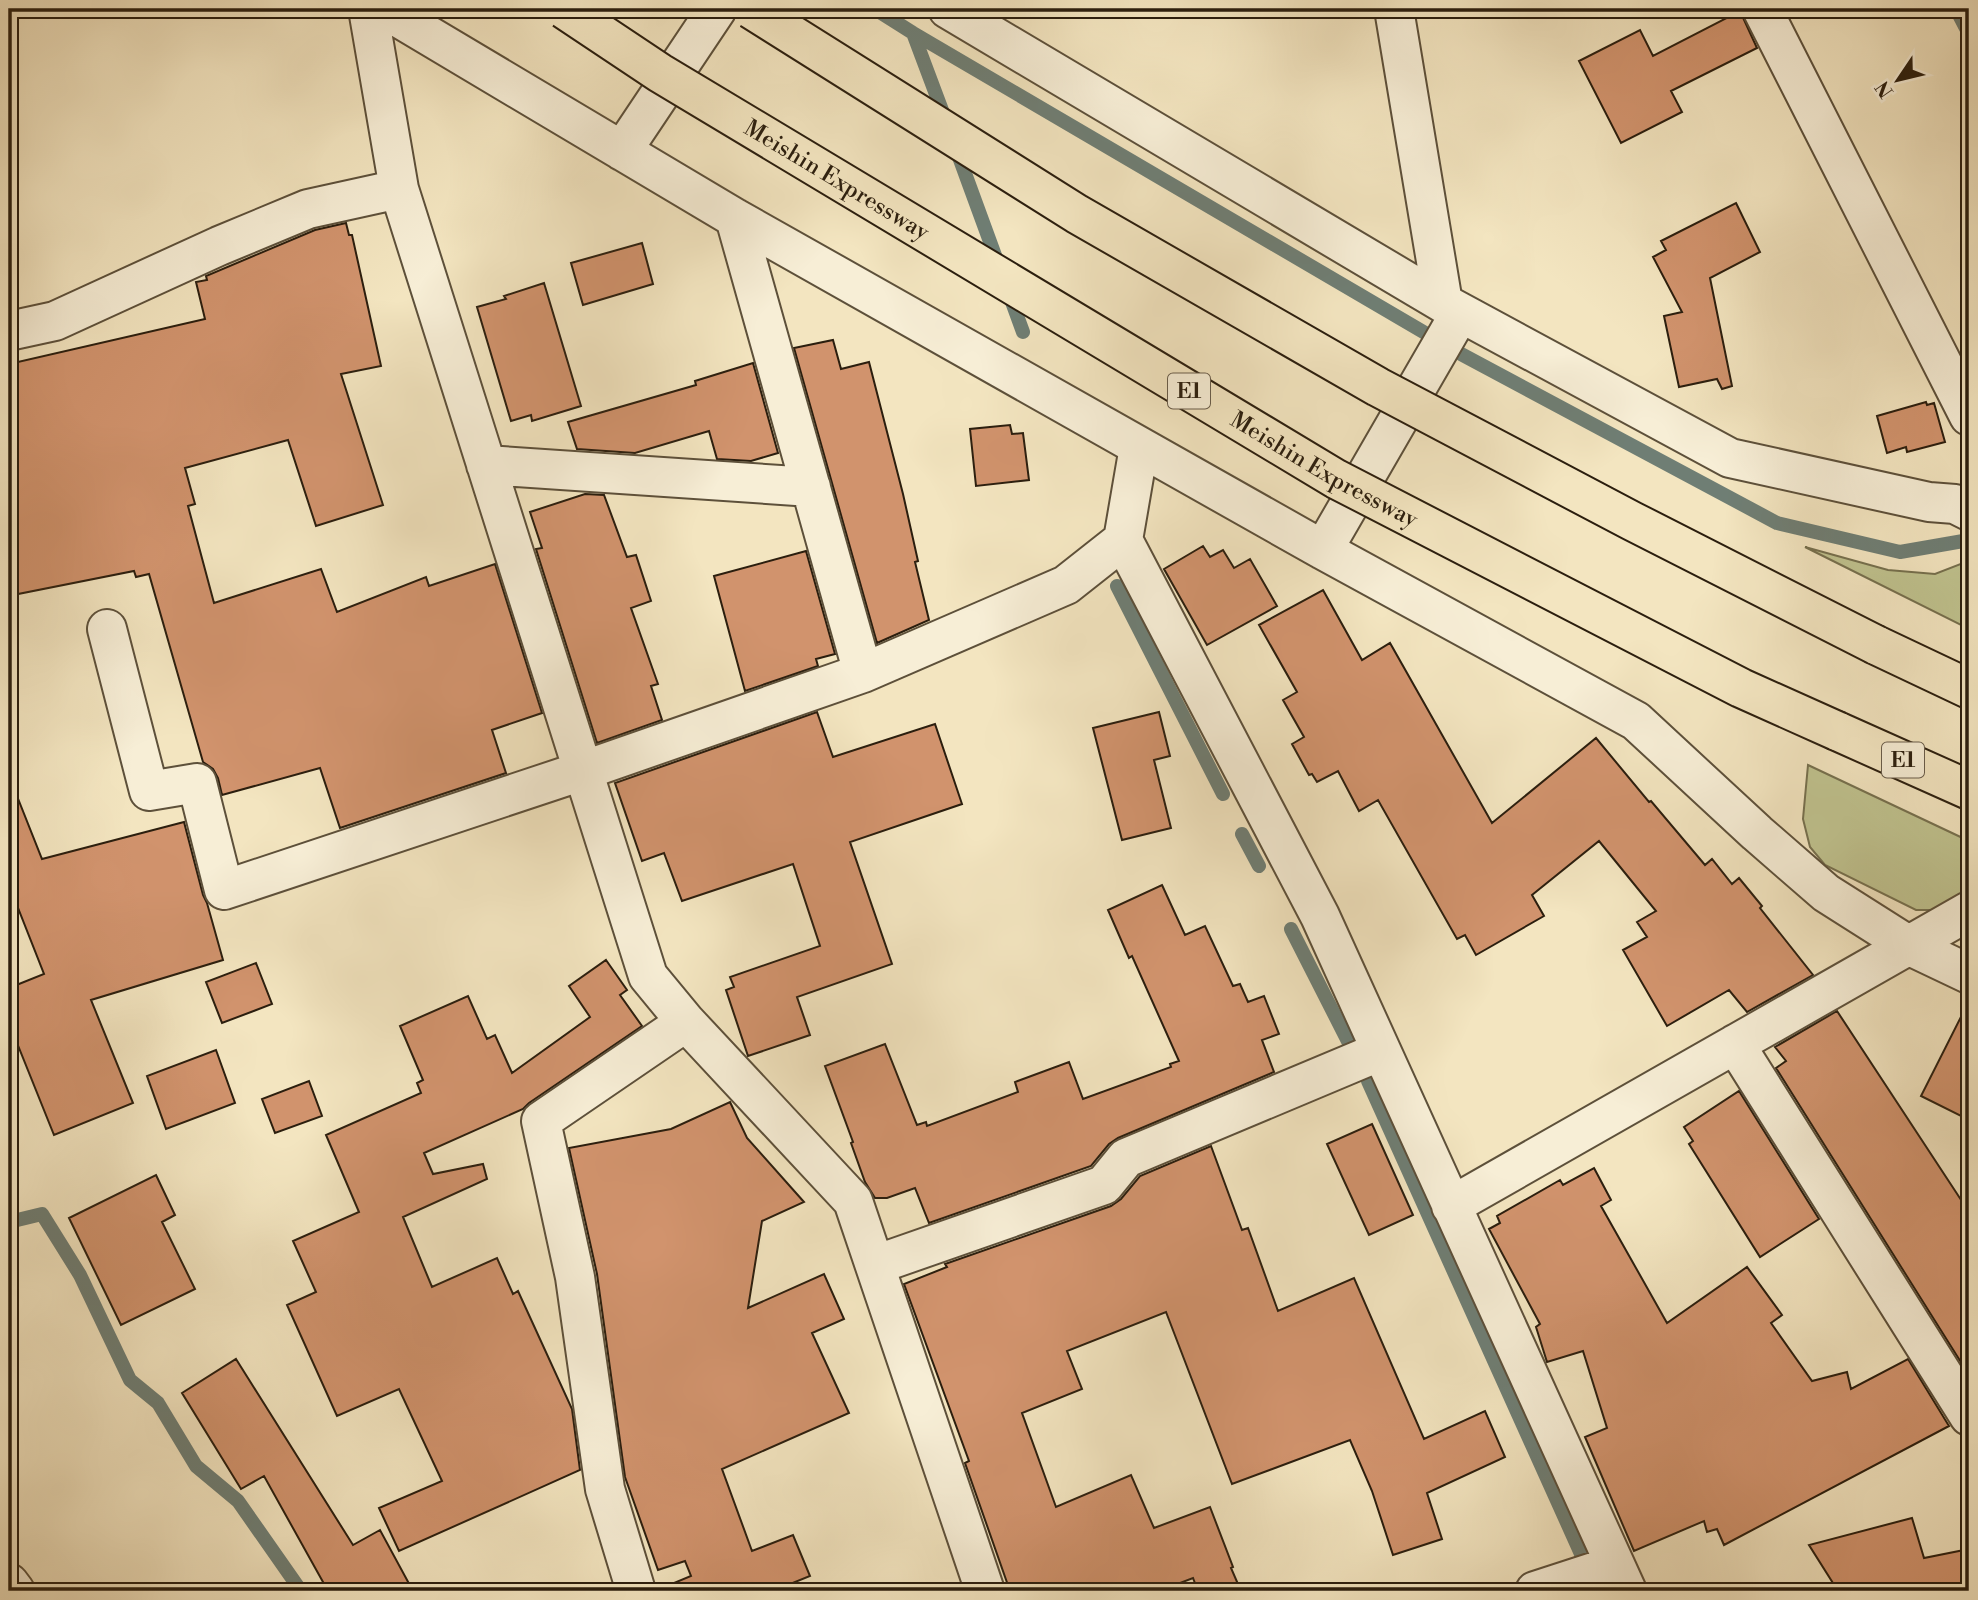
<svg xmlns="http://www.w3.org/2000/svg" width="1978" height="1600" font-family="'Libre Bodoni',serif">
<rect width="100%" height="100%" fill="#f3e5c0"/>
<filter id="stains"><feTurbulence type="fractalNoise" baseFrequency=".00286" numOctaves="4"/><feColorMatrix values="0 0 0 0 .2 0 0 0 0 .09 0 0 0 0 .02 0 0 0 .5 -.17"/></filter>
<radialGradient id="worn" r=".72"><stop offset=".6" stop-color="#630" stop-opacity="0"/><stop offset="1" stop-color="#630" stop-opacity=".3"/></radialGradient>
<!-- green -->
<path fill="#c0c38f" stroke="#76704e" stroke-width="2" d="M 1805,547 L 1888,570 L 1935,574 L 1966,562 L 1969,559 L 1969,629 Z
M 1808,765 L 1969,841 L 1969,895 L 1938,910 L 1916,910 L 1825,865 L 1810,847 L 1803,819 Z"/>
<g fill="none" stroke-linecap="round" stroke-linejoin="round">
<!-- stream -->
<path stroke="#6f7e74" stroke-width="14" d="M 875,9 L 913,33 L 1461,354 L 1777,523 L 1900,552 L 1969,540
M 1956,9 L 1969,34
M 913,33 L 946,121
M 955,146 L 1000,269
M 1008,291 L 1023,332
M 1117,586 L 1223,794
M 1242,834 L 1259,866
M 1291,929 L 1355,1055
M 1368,1081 L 1582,1556
M 9,1222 L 42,1214 L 80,1275 L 130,1380 L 158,1403 L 196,1466 L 238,1501 L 301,1591"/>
</g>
<!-- building -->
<path fill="#d1936d" stroke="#2b1e0e" stroke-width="2" d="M 1740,11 L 1757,48 L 1671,91 L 1682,112 L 1621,143 L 1579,61 L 1640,30 L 1653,56 Z
M 1736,203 L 1760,252 L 1710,278 L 1732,386 L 1722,389 L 1717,379 L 1679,387 L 1664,316 L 1682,312 L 1653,257 L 1666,250 L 1661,241 Z
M 346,223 L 349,235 L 352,235 L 381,366 L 341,374 L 383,505 L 316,526 L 288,440 L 185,468 L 195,504 L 188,506 L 214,603 L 321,569 L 337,612 L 426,577 L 429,586 L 495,564 L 542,713 L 492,730 L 506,773 L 340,828 L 320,768 L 222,795 L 218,778 L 213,769 L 203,762 L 149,574 L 136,577 L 134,571 L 18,594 L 13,569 L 9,570 L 9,364 L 205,319 L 196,282 L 207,280 L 206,276 L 315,230 Z
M 642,243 L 653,284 L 583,305 L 571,263 Z
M 544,283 L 581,406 L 532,421 L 531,415 L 511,421 L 477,307 L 506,299 L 504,296 Z
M 833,340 L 841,369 L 869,362 L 903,494 L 918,561 L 915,562 L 929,620 L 877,643 L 794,348 Z
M 753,363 L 778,453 L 751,461 L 717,459 L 709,431 L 635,453 L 577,449 L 568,422 L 696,385 L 695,381 Z
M 1926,402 L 1927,405 L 1934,403 L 1945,442 L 1907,452 L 1906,447 L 1887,453 L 1877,416 Z
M 1010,425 L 1012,434 L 1023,433 L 1029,480 L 976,486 L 970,429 Z
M 585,494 L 604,495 L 627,557 L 636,555 L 651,601 L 631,608 L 658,684 L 651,686 L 662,720 L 597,743 L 536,549 L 542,548 L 530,512 Z
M 1203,546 L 1210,557 L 1223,550 L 1234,568 L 1250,559 L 1277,606 L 1207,645 L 1164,569 Z
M 806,551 L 835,654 L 816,659 L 818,666 L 745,691 L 714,576 Z
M 1323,590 L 1362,660 L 1390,643 L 1492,823 L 1596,738 L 1649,802 L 1651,801 L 1705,865 L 1712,859 L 1732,884 L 1739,878 L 1762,906 L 1760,908 L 1813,975 L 1747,1012 L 1729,990 L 1667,1026 L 1623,950 L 1647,937 L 1637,922 L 1656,911 L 1599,841 L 1532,895 L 1544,916 L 1476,955 L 1465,935 L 1457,939 L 1378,800 L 1359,811 L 1338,771 L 1317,782 L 1312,774 L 1309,775 L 1292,744 L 1304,737 L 1283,700 L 1297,692 L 1259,625 Z
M 817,712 L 833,757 L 935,724 L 962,804 L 850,842 L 892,964 L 797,997 L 810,1035 L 748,1056 L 726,990 L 734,987 L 730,977 L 820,946 L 793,864 L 682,901 L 664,853 L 642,861 L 615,783 Z
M 1159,712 L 1170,756 L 1154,760 L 1171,828 L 1122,840 L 1093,728 Z
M 9,781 L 11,781 L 42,859 L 184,822 L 203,895 L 207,903 L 223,960 L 91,1000 L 133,1103 L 54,1135 L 9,1023 L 9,988 L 44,974 L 9,885 Z
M 1162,885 L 1185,935 L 1205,926 L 1233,986 L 1240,984 L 1248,1002 L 1264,996 L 1279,1034 L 1262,1040 L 1274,1072 L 1118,1138 L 1109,1144 L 1091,1166 L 929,1223 L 915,1188 L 887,1198 L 875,1198 L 865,1182 L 851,1143 L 853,1142 L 825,1066 L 885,1044 L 917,1125 L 926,1122 L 927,1126 L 1018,1092 L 1015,1082 L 1069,1062 L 1083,1099 L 1171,1067 L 1170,1064 L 1179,1061 L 1132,956 L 1129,958 L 1108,910 Z
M 606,960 L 627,990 L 620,995 L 642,1026 L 529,1103 L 523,1109 L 424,1153 L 433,1174 L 483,1164 L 487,1179 L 403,1217 L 432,1287 L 497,1258 L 513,1294 L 518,1291 L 572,1409 L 580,1470 L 399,1551 L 379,1508 L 442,1481 L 399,1389 L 337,1416 L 287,1305 L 316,1292 L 293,1241 L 359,1212 L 326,1135 L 421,1093 L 417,1083 L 423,1080 L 400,1026 L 468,996 L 487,1039 L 495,1035 L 512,1073 L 590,1017 L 569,986 Z
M 256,963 L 272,1004 L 222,1023 L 206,982 Z
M 1969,1001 L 1969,1120 L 1921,1096 Z
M 1837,1011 L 1969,1212 L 1969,1375 L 1776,1068 L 1786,1061 L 1775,1047 Z
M 216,1050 L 235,1103 L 166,1129 L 147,1076 Z
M 309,1081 L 322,1116 L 275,1133 L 262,1099 Z
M 1739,1091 L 1819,1219 L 1760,1257 L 1689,1144 L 1693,1141 L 1684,1127 Z
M 730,1102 L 747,1138 L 804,1202 L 762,1221 L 748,1308 L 824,1274 L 844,1319 L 812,1333 L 849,1413 L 722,1469 L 752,1551 L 793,1535 L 810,1576 L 773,1591 L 658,1591 L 657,1590 L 691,1576 L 685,1561 L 658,1570 L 625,1477 L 597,1274 L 569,1148 L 671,1129 Z
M 1372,1124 L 1413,1215 L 1369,1235 L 1327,1144 Z
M 1211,1146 L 1242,1230 L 1248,1228 L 1278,1311 L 1354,1278 L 1424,1439 L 1485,1411 L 1505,1457 L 1427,1493 L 1442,1539 L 1393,1555 L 1372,1491 L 1350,1440 L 1232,1484 L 1166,1312 L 1067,1351 L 1082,1389 L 1022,1413 L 1056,1507 L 1131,1475 L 1154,1528 L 1210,1507 L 1233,1567 L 1231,1568 L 1241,1591 L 1198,1591 L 1193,1578 L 1159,1591 L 1010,1591 L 965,1463 L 969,1461 L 904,1284 L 947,1267 L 945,1264 L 1111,1206 L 1121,1199 L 1140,1176 Z
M 1594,1168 L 1611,1200 L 1601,1206 L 1667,1323 L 1747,1267 L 1782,1315 L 1771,1323 L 1812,1381 L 1847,1372 L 1851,1389 L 1908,1359 L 1949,1426 L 1724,1545 L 1717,1529 L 1707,1532 L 1704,1521 L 1634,1551 L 1585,1437 L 1607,1428 L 1583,1351 L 1547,1362 L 1536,1327 L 1540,1324 L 1489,1229 L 1500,1223 L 1497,1216 L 1560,1180 L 1563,1185 Z
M 156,1175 L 175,1215 L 162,1222 L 195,1289 L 121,1325 L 69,1218 Z
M 236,1359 L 353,1545 L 380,1530 L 413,1591 L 328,1591 L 264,1476 L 241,1489 L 182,1393 Z
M 1912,1518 L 1924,1558 L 1969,1549 L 1969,1591 L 1838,1591 L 1809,1545 Z"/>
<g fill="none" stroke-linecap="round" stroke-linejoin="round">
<!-- minor casing -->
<g stroke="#5d503a" stroke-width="42">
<path id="minor" d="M 368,9 L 399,189 L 648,976 L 686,1022 L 853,1201 L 985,1591
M 384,9 L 735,218 L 1323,550 L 1636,721 L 1757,833 L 1826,893 L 1908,945 L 1969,974
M 948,9 L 1443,303 L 1730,458 L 1929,502 L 1955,504 L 1969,511
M 1394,9 L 1443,303
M 1762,9 L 1969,416
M 622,151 L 717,9
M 735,218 L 863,673
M 9,331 L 55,321 L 219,246 L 308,209 L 399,189
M 1139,447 L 1123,540 L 1320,916 L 1627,1591
M 486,465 L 811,487
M 1323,550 L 1460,313
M 107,629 L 149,791 L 197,783 L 224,890 L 582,771 L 863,673 L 1066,585 L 1123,540
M 1735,1044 L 1969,1416
M 1451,1206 L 1969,911
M 875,1265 L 1104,1185 L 1126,1158 L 1381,1051
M 9,1583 L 15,1591
M 636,1591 L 605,1489 L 575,1277 L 541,1121 L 686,1022
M 1535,1591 L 1615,1565"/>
</g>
<!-- highway casing -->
<g stroke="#2b1e0e" stroke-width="42">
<path id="highway" d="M 1876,645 L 1969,689
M 1837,731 L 1969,790"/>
</g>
<!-- minor -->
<use href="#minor" stroke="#f7eed6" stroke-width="38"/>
<!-- highway -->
<use href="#highway" stroke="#f3e5c0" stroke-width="38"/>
<!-- highway-bridge casing -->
<g stroke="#2b1e0e" stroke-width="42" stroke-linecap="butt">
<g id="highway-bridge">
<path id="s1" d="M 564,9 L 660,73 L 1336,479 L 1741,688 L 1837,731"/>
<path d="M 751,9 L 1077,214 L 1378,387 L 1632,521 L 1876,645"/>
</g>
</g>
<!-- highway-bridge -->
<use href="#highway-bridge" stroke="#f3e5c0" stroke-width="38"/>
</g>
<g text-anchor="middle" stroke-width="6" stroke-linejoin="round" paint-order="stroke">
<!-- shield labels -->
<g fill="#f7eed6" stroke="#685c4a" stroke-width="2">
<rect x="1168" y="373.5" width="42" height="35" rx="5"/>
<rect x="1882" y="742.5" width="42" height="35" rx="5"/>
</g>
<g font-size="21" font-weight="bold" fill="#2b1e0e">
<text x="1189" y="398">E1</text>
<text x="1903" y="767">E1</text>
</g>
<!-- street labels -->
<g font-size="23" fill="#2b1e0e" stroke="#f7eed6">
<text dy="8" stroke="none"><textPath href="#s1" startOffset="322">Meishin Expressway</textPath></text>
<text dy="8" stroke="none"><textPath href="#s1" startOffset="889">Meishin Expressway</textPath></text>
</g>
</g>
<!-- margin -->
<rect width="1978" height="1600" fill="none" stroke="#f3e5c0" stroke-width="35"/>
<rect x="10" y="10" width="1957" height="1579" fill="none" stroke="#2b1e0e" stroke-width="3.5"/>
<rect x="18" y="18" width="1943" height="1565" fill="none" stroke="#2b1e0e" stroke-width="2"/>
<!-- north arrow -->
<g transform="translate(1898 80) rotate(235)" stroke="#f7eed6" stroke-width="5" paint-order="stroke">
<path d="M0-5L12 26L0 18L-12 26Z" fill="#2b1e0e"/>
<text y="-10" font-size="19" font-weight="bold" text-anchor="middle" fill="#2b1e0e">N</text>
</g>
<rect width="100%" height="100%" filter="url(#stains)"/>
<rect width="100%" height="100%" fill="url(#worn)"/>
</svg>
